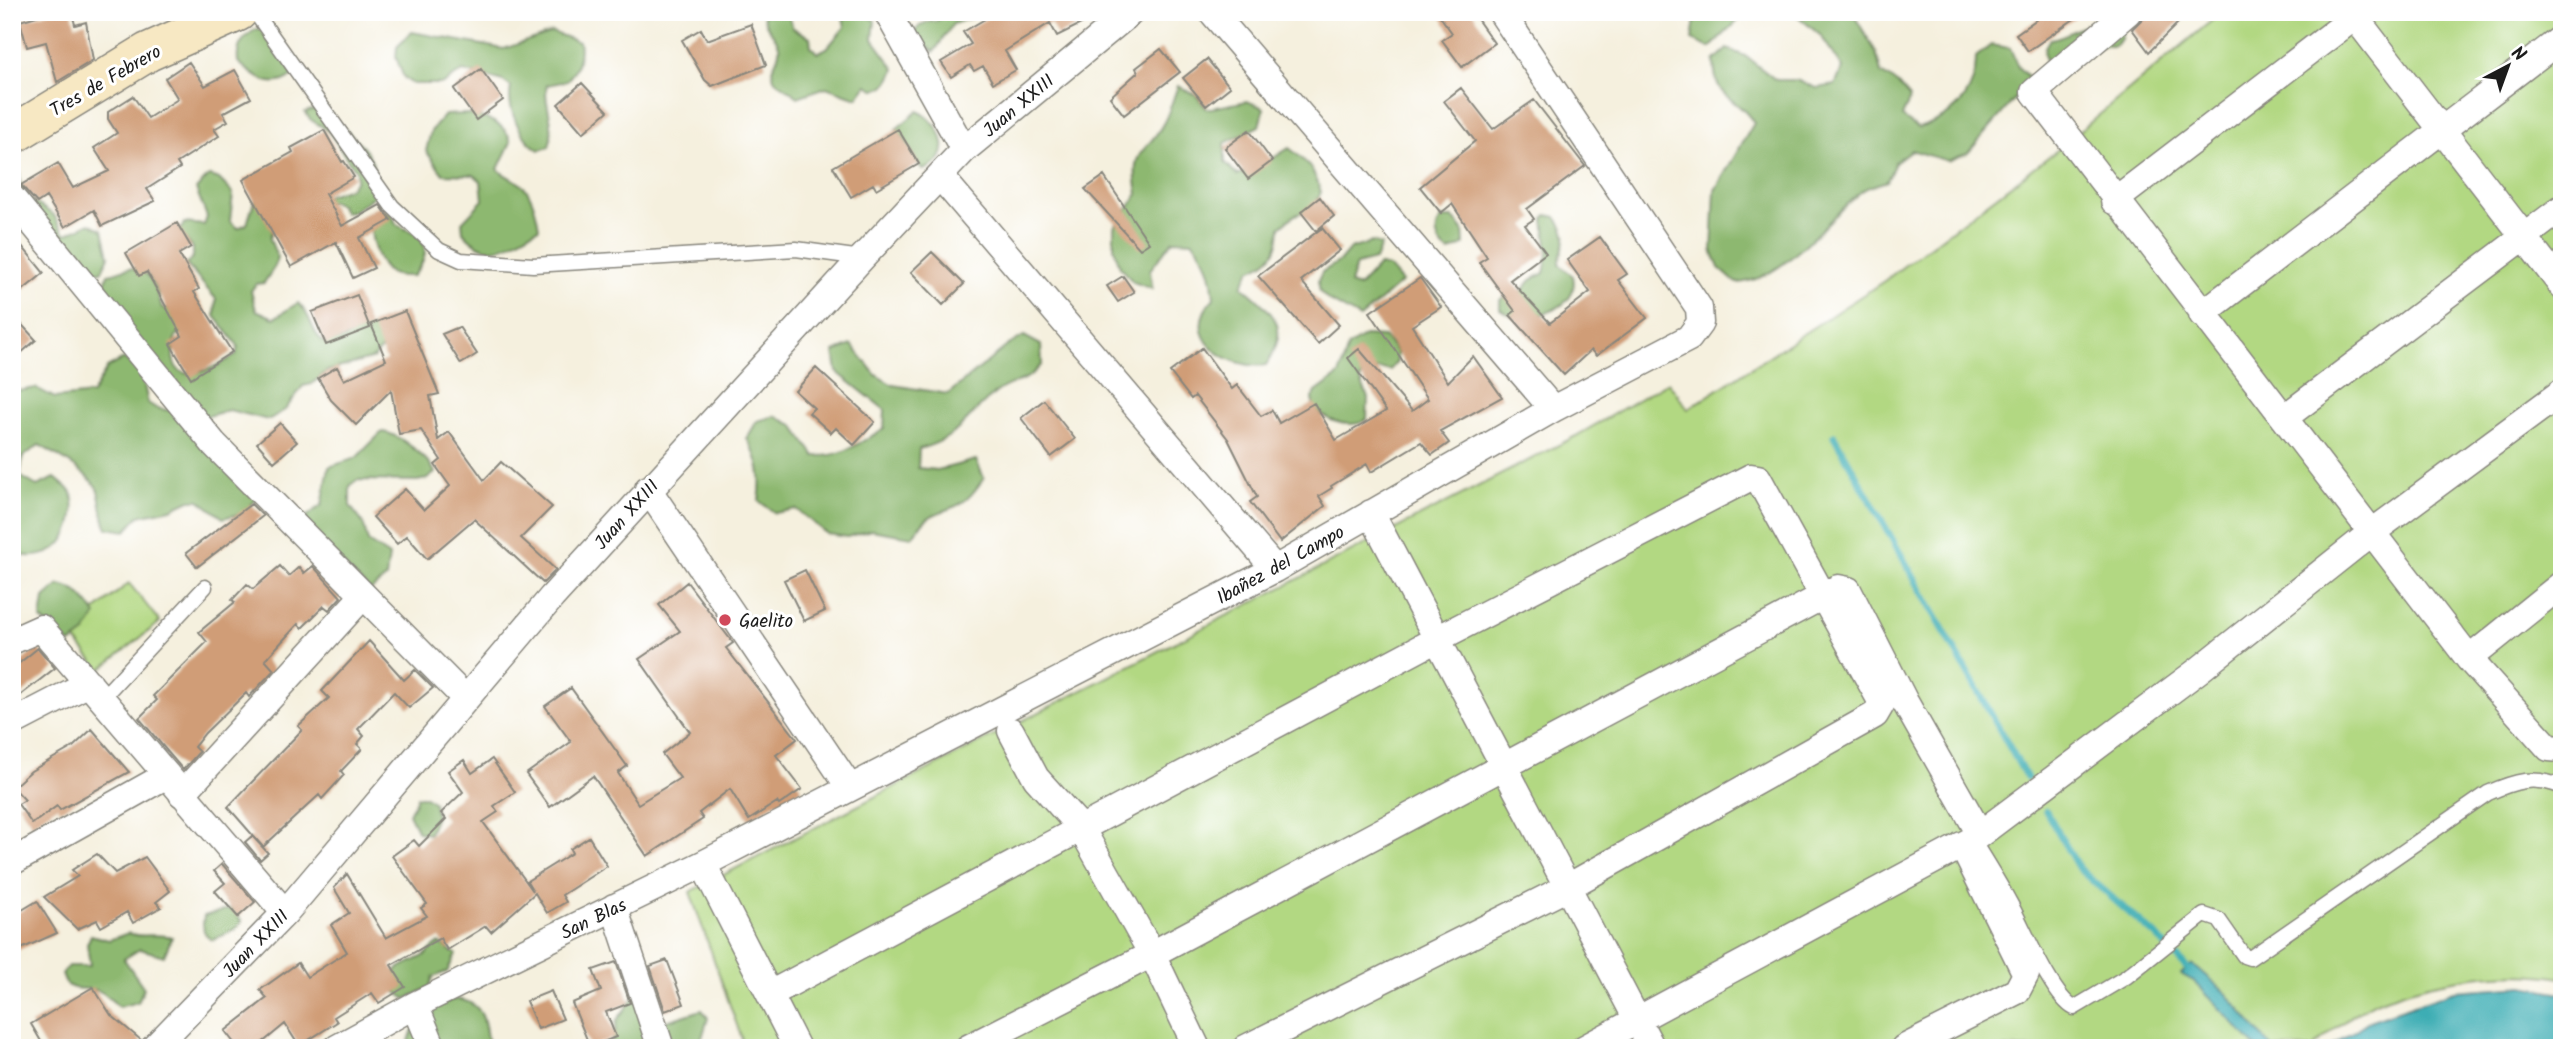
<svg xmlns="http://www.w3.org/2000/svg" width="2574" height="1060" font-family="Kalam,sans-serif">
<rect width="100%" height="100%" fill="#fff"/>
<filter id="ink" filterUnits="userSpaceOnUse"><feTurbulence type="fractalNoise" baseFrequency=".0143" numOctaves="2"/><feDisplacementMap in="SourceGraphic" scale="14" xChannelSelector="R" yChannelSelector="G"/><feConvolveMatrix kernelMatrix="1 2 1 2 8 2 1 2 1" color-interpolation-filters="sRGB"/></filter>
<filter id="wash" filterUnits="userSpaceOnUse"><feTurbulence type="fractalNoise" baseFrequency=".00686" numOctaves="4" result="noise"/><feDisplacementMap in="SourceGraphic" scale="28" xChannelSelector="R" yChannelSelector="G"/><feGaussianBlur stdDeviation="1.57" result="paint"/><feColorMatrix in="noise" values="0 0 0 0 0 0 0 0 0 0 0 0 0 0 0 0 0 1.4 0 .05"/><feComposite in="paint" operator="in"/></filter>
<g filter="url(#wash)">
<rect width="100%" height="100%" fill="#f5f0de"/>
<!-- green -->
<path fill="#b2d882" stroke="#677a4f" stroke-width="2" d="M 2222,12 L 2562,12 L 2562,978 C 2508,968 2439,979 2388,997 C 2362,1006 2333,1029 2313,1048 L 745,1048 L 690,892 L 1576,436 L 1668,382 L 1688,409 L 1884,281 L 2056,151 Z
M 129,583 L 160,622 L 100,670 L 69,632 Z"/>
<!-- forest -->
<path fill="#8db870" stroke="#546a46" stroke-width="2" d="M 762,12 L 787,12 L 793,28 L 810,37 L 811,46 L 817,53 L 827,48 L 845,27 L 842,12 L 864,12 L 875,21 L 873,39 L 895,69 C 891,80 887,86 876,90 L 867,85 L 857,98 L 826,87 L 798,97 L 774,79 L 772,69 C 791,36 767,41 762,12 Z
M 943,12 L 988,12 L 953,24 L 934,52 L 913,35 C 919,24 925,21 937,21 Z
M 1696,12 L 1747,12 L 1710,48 L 1692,40 Z
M 1793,12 L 1852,12 L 1876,52 L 1881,73 L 1897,83 L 1910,98 L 1902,117 L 1918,128 C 1954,117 1976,96 1976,57 L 1991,45 L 2010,48 L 2018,67 L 2031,80 L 1968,153 L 1948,161 L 1911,150 L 1895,162 L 1887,181 C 1879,184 1868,186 1862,191 C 1825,219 1785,281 1736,283 L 1719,268 L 1712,250 L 1715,190 L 1754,123 C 1735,93 1715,104 1714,61 L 1727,49 L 1745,56 L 1776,80 L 1796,80 L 1816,88 L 1835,85 L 1843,68 L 1821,36 Z
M 2105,19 L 2122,30 L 2121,39 L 2114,46 L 2104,46 L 2049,67 C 2043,56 2042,49 2050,39 C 2071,36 2085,21 2105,19 Z
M 256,29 L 266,29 L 294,75 C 272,92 255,77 238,62 C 236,46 243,38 256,29 Z
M 412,32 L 504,49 L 552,32 L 579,42 C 582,57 577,69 567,81 L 547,85 C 542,102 557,121 549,147 L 539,150 C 521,139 506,109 511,87 L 503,81 L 463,71 L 443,84 L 413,84 L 404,78 L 396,57 L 397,47 Z
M 1178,86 L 1196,95 L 1207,109 L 1247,101 L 1264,108 L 1259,126 L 1225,143 L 1225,162 L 1237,175 L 1256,169 L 1289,148 C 1307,161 1315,171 1321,192 L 1313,209 L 1295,215 L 1280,227 C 1279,251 1272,261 1250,270 L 1242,286 C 1272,313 1293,325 1266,365 C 1227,370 1178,336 1214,298 C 1212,274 1208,260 1193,241 L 1173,240 L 1150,270 L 1152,289 L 1133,282 L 1120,267 L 1114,248 L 1114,227 L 1138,194 C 1129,145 1146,157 1164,122 C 1170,111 1173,98 1178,86 Z
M 315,109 C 330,114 366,145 372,161 C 375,171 375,183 378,193 L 353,211 L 344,213 L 340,205 L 331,201 L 323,207 L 322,197 L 350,188 L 356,180 L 356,170 C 344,158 338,142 328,131 C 320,123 311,124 305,112 Z
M 918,111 C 942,123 958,159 923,170 C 910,155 912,145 896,129 Z
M 465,114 C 484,117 506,122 511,142 L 498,169 C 505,177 514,178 522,185 C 533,194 537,215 539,228 C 507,244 491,264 463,232 L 462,222 L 483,200 L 481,181 L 474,175 L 443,174 L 426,151 L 431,131 L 445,115 Z
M 14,166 L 19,167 L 20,182 L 29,199 L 54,215 L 63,232 L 67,234 L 90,223 L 103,230 L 109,256 L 102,271 L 92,272 L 12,189 Z
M 209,176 L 219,179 L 233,193 L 230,221 L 238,228 L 247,224 L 261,178 L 272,229 L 270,239 L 277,257 L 275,266 L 264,283 L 256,284 L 251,291 L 256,310 L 274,318 L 298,303 C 312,314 311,334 325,343 L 344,339 L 361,329 L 381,327 L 387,343 L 374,358 L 327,371 L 312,384 L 303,386 L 285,410 L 268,420 L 229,410 L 201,418 L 112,312 L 105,283 L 108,274 C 117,273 122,269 130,268 C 151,266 158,293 162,308 L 172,310 L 187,333 L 177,335 C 172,343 173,347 173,357 C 177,391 221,364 236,355 L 238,346 L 215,316 L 216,299 L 186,264 L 193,257 L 193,248 L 180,232 L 184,223 L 204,225 L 207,217 L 196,189 Z
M 384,210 L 392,214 L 396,224 C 403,229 411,230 417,235 C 432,247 423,264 413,276 C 405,276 397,277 390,273 C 378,266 369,237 372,225 Z
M 1547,215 L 1556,217 C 1575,242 1559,244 1560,265 L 1573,276 C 1580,308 1542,313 1521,322 L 1500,309 L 1500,300 L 1507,294 L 1521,292 L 1531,280 L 1544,273 L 1548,254 L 1544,219 Z
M 1442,218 L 1453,218 L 1463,230 L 1464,245 L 1449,252 C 1437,245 1432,230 1442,218 Z
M 1372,242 L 1381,245 L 1375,260 L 1356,265 L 1350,284 L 1359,287 L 1379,265 L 1389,267 L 1402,282 L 1360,318 L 1328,300 L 1320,292 L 1318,281 L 1322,272 L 1340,261 L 1350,249 Z
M 1024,336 L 1041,345 L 1042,364 C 1023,387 1012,378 993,395 C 964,419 960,438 919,449 L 918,468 L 938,470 L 976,460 L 984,478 C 977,488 969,500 956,506 C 932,516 928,513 912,537 L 871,530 L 847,537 L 827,534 L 796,509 L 775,513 L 759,501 C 763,475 759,460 747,438 L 757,421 L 775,416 L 793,425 L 815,456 C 845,457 859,442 884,429 L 885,410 L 837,372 L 834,352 L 852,345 L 876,375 L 893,385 L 948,394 L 1007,346 Z
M 1365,336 L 1384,337 L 1397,352 L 1397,362 L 1390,370 L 1370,369 L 1360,379 L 1368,398 L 1367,419 C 1351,431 1316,420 1312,400 L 1316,392 L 1339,375 L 1348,347 Z
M 124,359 L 141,371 L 148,403 L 156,408 L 178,412 L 264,491 L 244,513 L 223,518 L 199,500 L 190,500 L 171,509 L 139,516 L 126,531 L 107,528 C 101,516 102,504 98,491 C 93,475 55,454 39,445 L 23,457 L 20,476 L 37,486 L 55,478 L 72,492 C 80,533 56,567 12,553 L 12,382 L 18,391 L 36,388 L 55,398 L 92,394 L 107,368 Z
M 382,432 C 398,433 430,459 435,473 L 427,479 L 417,481 L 357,480 L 350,486 L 350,506 L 363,523 L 368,542 L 389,556 L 386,578 L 370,591 L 306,528 L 306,517 L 322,505 L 329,467 L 356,458 Z
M 59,585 C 77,587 87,601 96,615 L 85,633 L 70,644 L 41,619 L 44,598 Z
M 417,797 L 426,797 L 434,803 L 436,816 L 429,834 L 418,832 L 409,814 Z
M 228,909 L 233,910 L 242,921 L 236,929 L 213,940 C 202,936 202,926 204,916 Z
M 128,933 C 143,939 153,932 172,937 L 164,956 L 140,949 L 124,959 L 144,988 L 138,1002 L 119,1007 C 113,1002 108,996 101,992 C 86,983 68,998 62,974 L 68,966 L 90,966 L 87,944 L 91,935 L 109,940 Z
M 439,943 L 456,954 L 447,972 L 433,977 L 430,987 L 406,999 L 389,987 L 397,969 L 424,956 Z
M 635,996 L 663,1022 L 702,1010 L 708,1018 L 702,1038 L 689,1048 L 606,1048 L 614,1038 L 617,1020 Z
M 454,999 C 485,1001 485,1022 488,1048 L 408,1048 C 411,1018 429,1010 454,999 Z"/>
<!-- water -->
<path fill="#3cadb4" stroke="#2c6468" stroke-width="2" d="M 2192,964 L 2227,994 L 2272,1048 L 2257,1048 L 2195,982 L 2181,974 Z
M 2524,986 L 2562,993 L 2562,1048 L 2329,1048 L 2369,1021 L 2454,991 Z"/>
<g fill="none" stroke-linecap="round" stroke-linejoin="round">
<!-- stream -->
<path stroke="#3cadb4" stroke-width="7" d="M 1834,436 L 2027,778
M 2046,811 L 2079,869 L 2155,935 L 2192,973"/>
</g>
<g id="blocks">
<!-- building -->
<path fill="#d09d77" d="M 50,12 L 72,12 L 75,25 L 86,22 L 93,60 L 57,82 L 46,42 L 27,47 L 20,21 Z
M 997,12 L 1105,12 L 1057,36 L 1050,23 L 1005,51 L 1016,70 L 993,83 L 983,66 L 974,71 L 970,65 L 951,77 L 941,62 L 971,44 L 963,32 Z
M 1437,12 L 1472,12 L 1494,43 L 1462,67 L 1442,40 L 1452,33 Z
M 2047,12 L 2084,12 L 2028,51 L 2016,34 Z
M 2143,12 L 2189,12 L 2149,52 L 2132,29 L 2143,18 Z
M 751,24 L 766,65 L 712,86 L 705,80 L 682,40 L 701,29 L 707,40 Z
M 1161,49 L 1180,72 L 1124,115 L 1110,97 L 1138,72 L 1136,68 Z
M 1207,59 L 1230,87 L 1206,106 L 1183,78 Z
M 189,62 L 205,86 L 235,70 L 251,98 L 223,113 L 228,121 L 214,129 L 219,136 L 177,163 L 180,168 L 147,189 L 155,201 L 102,226 L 94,210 L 65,227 L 46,197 L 37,203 L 21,185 L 58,163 L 73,188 L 109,171 L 94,148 L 117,133 L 108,119 L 108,112 L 133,96 L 148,118 L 178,99 L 165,78 Z
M 481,69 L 503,100 L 476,120 L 454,89 Z
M 582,83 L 608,111 L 583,133 L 558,104 Z
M 1461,88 L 1493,129 L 1534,100 L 1585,166 L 1527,209 L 1534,219 L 1525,225 L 1546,253 L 1510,280 L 1550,323 L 1590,292 L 1567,260 L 1600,237 L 1627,274 L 1618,280 L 1647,318 L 1596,356 L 1591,350 L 1564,375 L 1510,315 L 1515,311 L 1479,262 L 1487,257 L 1452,204 L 1441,213 L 1420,187 L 1475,141 L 1444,101 Z
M 898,129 L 919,164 L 876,189 L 873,184 L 851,197 L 833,167 Z
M 324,130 L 342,162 L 344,161 L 354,177 L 325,194 L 342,226 L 380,205 L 391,220 L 359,238 L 374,268 L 353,278 L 336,242 L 291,267 L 243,180 L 293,152 L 291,148 Z
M 1249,130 L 1272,161 L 1248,179 L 1225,148 Z
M 1104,176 L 1149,243 L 1140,249 L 1085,189 Z
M 1320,197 L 1334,216 L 1316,231 L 1301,212 Z
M 177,223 L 191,247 L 179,254 L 199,289 L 194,292 L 232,352 L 191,378 L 170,344 L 182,336 L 147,272 L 139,276 L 126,253 Z
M 1322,228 L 1340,250 L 1301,281 L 1339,325 L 1318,344 L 1258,276 Z
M 12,234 L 44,273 L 12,299 Z
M 932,252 L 964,284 L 943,305 L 911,272 Z
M 1123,276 L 1134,292 L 1118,302 L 1107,286 Z
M 1420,278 L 1441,307 L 1412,326 L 1448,382 L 1473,356 L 1502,397 L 1440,431 L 1449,443 L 1432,455 L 1421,442 L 1371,472 L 1367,464 L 1331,486 L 1332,488 L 1319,496 L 1325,506 L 1280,542 L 1250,502 L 1257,497 L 1228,439 L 1195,396 L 1191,399 L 1170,372 L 1202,348 L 1232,389 L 1237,385 L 1261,416 L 1272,410 L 1279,423 L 1314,403 L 1336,440 L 1386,411 L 1348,358 L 1359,349 L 1412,411 L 1428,399 L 1370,312 Z
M 357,295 L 370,328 L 326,345 L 312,312 Z
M 405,311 L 439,394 L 430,396 L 438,440 L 449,432 L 484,480 L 501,462 L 552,507 L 521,538 L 556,570 L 543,583 L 474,519 L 427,559 L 407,536 L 397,544 L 373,517 L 405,489 L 424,510 L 450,486 L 435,465 L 441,460 L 421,430 L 399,434 L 391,390 L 356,425 L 331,400 L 318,378 L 337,367 L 344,380 L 386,360 L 371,324 Z
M 12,314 L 36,340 L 12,361 Z
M 459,327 L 477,354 L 461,364 L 442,334 Z
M 816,368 L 875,422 L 854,445 L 836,428 L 831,433 L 809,413 L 814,408 L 795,391 Z
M 1044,400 L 1075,439 L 1051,457 L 1021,418 Z
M 280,423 L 297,442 L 274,462 L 257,443 Z
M 251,504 L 263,516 L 197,567 L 186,553 Z
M 280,566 L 289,576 L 299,567 L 304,573 L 313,566 L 341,597 L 329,610 L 324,606 L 302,628 L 298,624 L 265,660 L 274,670 L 249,697 L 246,693 L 205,733 L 194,747 L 199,752 L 183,770 L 139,718 L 157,700 L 153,696 L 207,642 L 199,632 L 235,602 L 232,600 L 247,584 L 253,589 Z
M 805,570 L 825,611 L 804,621 L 784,580 Z
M 687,582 L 733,643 L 726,648 L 797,739 L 776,755 L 802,789 L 779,805 L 777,802 L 749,820 L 730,789 L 699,813 L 703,819 L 647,856 L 593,776 L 550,807 L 526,774 L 571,742 L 545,706 L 571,688 L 627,766 L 618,773 L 638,804 L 680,778 L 662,754 L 690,732 L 639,659 L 680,631 L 659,605 Z
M 369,641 L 404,680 L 415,670 L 433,688 L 409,708 L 394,692 L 358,729 L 364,736 L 357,744 L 362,749 L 341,771 L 344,775 L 322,799 L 319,795 L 263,847 L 228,807 L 302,730 L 298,726 L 329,698 L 322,691 Z
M 38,648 L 55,668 L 12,702 L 12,669 Z
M 92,729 L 129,772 L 60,810 L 57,806 L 32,824 L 18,804 L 25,800 L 13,787 L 31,771 L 73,747 Z
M 492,759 L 515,792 L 494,806 L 498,812 L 483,822 L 533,891 L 527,881 L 572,853 L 570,849 L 589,837 L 607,866 L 562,895 L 566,902 L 547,913 L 535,893 L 491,932 L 486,926 L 447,950 L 440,938 L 391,965 L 405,987 L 379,1003 L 372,993 L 334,1017 L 337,1022 L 299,1046 L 285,1024 L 256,1048 L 238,1048 L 225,1031 L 267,998 L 260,990 L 298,963 L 307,977 L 347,952 L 331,925 L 349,913 L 334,888 L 347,874 L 386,938 L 427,916 L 421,908 L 427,904 L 392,856 L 414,840 L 419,846 L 446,819 L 441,813 L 463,792 L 448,771 L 464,760 L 472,773 Z
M 252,836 L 268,853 L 260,860 L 245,842 Z
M 97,854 L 115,873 L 145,857 L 170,891 L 156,902 L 161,907 L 133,923 L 127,912 L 101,927 L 97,920 L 77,929 L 44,897 L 78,876 L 72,870 Z
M 222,864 L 255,902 L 238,917 L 215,891 L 225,883 L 214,871 Z
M 37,901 L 57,933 L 12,953 L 12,916 Z
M 667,960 L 684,1004 L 665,1011 L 650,966 Z
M 616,962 L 630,1003 L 606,1012 L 616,1037 L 590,1047 L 572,1003 L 601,991 L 593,970 Z
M 93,987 L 111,1015 L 141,1040 L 139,1048 L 45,1048 L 31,1024 Z
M 551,991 L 563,1019 L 538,1029 L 526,1001 Z"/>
</g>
</g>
<g filter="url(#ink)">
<use href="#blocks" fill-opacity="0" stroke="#88867d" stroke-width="2"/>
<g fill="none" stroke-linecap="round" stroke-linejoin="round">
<!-- lane casing -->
<g stroke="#88867d" stroke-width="17">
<path id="lane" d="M 255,12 L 392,206 L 439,250 L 461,260 L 533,265 L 796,249 L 862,258
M 102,698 L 205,587
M 1974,842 C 1986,862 1999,882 2010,903 C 2023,926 2052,997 2074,1008 L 2126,977 L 2204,915 L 2219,920 L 2244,956 L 2250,958 L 2488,793 C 2515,781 2534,775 2562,787"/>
</g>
<!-- street casing -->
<g stroke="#88867d" stroke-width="29">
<path id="street" d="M 887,12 L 964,150
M 1212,12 L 1553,409
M 2128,12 L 2034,92 L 2469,659 L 2549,748 L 2562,749
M 2351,12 L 2562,286
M 940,176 L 1275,569
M 12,198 L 214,444 L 465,698
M 2114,201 L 2361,12
M 2202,314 L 2562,38
M 2284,418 L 2562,208
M 648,489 L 850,788
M 1371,513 L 1652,1048
M 12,641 L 41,628 L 285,913
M 2469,659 L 2562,584
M 12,723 L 89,683
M 1011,731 L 1036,778 L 1081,828 L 1152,954 L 1197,1048
M 182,794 L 362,597
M 12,862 L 167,775
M 703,864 L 797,1048
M 614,907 L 661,1048
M 770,994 L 1437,639 L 1751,477 L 1758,478 L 1882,703 L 1875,715 L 1566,888 L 1246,1048
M 415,1005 L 433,1048
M 154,1048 L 285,913 L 552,597 L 862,258 L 964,150 L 1131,12
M 337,1048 L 415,1005 L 703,864 L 1275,569 L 1553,409 L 1689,338 L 1700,323 L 1699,308 L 1501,12
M 968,1048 L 1152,954 L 1838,588 L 1848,590 L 1905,702 L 1980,834
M 1585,1048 L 1972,840 L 2199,670 L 2371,533 L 2562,392
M 1904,1048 L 2017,991 L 2026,974 L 1962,845"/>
</g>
<!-- secondary casing -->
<g stroke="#88867d" stroke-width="41">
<path id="secondary" d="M 12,135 L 148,52 L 238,12"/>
</g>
<!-- lane -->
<use href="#lane" stroke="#fff" stroke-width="14"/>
<!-- street -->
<use href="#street" stroke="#fff" stroke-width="26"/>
<!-- secondary -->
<use href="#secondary" stroke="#f7e8c3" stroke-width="38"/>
</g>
</g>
<!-- markers -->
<circle fill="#d1495b" stroke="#fff" stroke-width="2.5" cx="725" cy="620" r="7"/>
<g text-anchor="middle" stroke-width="6" stroke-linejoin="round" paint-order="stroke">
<!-- street labels -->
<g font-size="19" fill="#1c1c1c" stroke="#fff">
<text transform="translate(105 80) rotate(-30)" y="7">Tres de Febrero</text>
<text transform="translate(1018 105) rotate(-40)" y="7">Juan XXIII</text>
<text transform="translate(626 514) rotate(-48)" y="7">Juan XXIII</text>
<text transform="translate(1280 564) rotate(-29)" y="7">Ibañez del Campo</text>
<text transform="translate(593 918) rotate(-26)" y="7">San Blas</text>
<text transform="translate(255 943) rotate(-46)" y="7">Juan XXIII</text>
</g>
<!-- poi labels -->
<g font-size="19" fill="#1c1c1c" stroke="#fff" text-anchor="start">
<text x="739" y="627">Gaelito</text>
</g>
</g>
<!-- margin -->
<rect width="2574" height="1060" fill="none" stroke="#fff" stroke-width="42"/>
<!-- north arrow -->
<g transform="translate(2508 66) rotate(41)" stroke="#ffffff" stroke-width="5" paint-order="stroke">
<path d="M0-5L12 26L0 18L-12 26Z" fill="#1c1c1c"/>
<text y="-10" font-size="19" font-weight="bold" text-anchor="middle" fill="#1c1c1c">N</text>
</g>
</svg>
